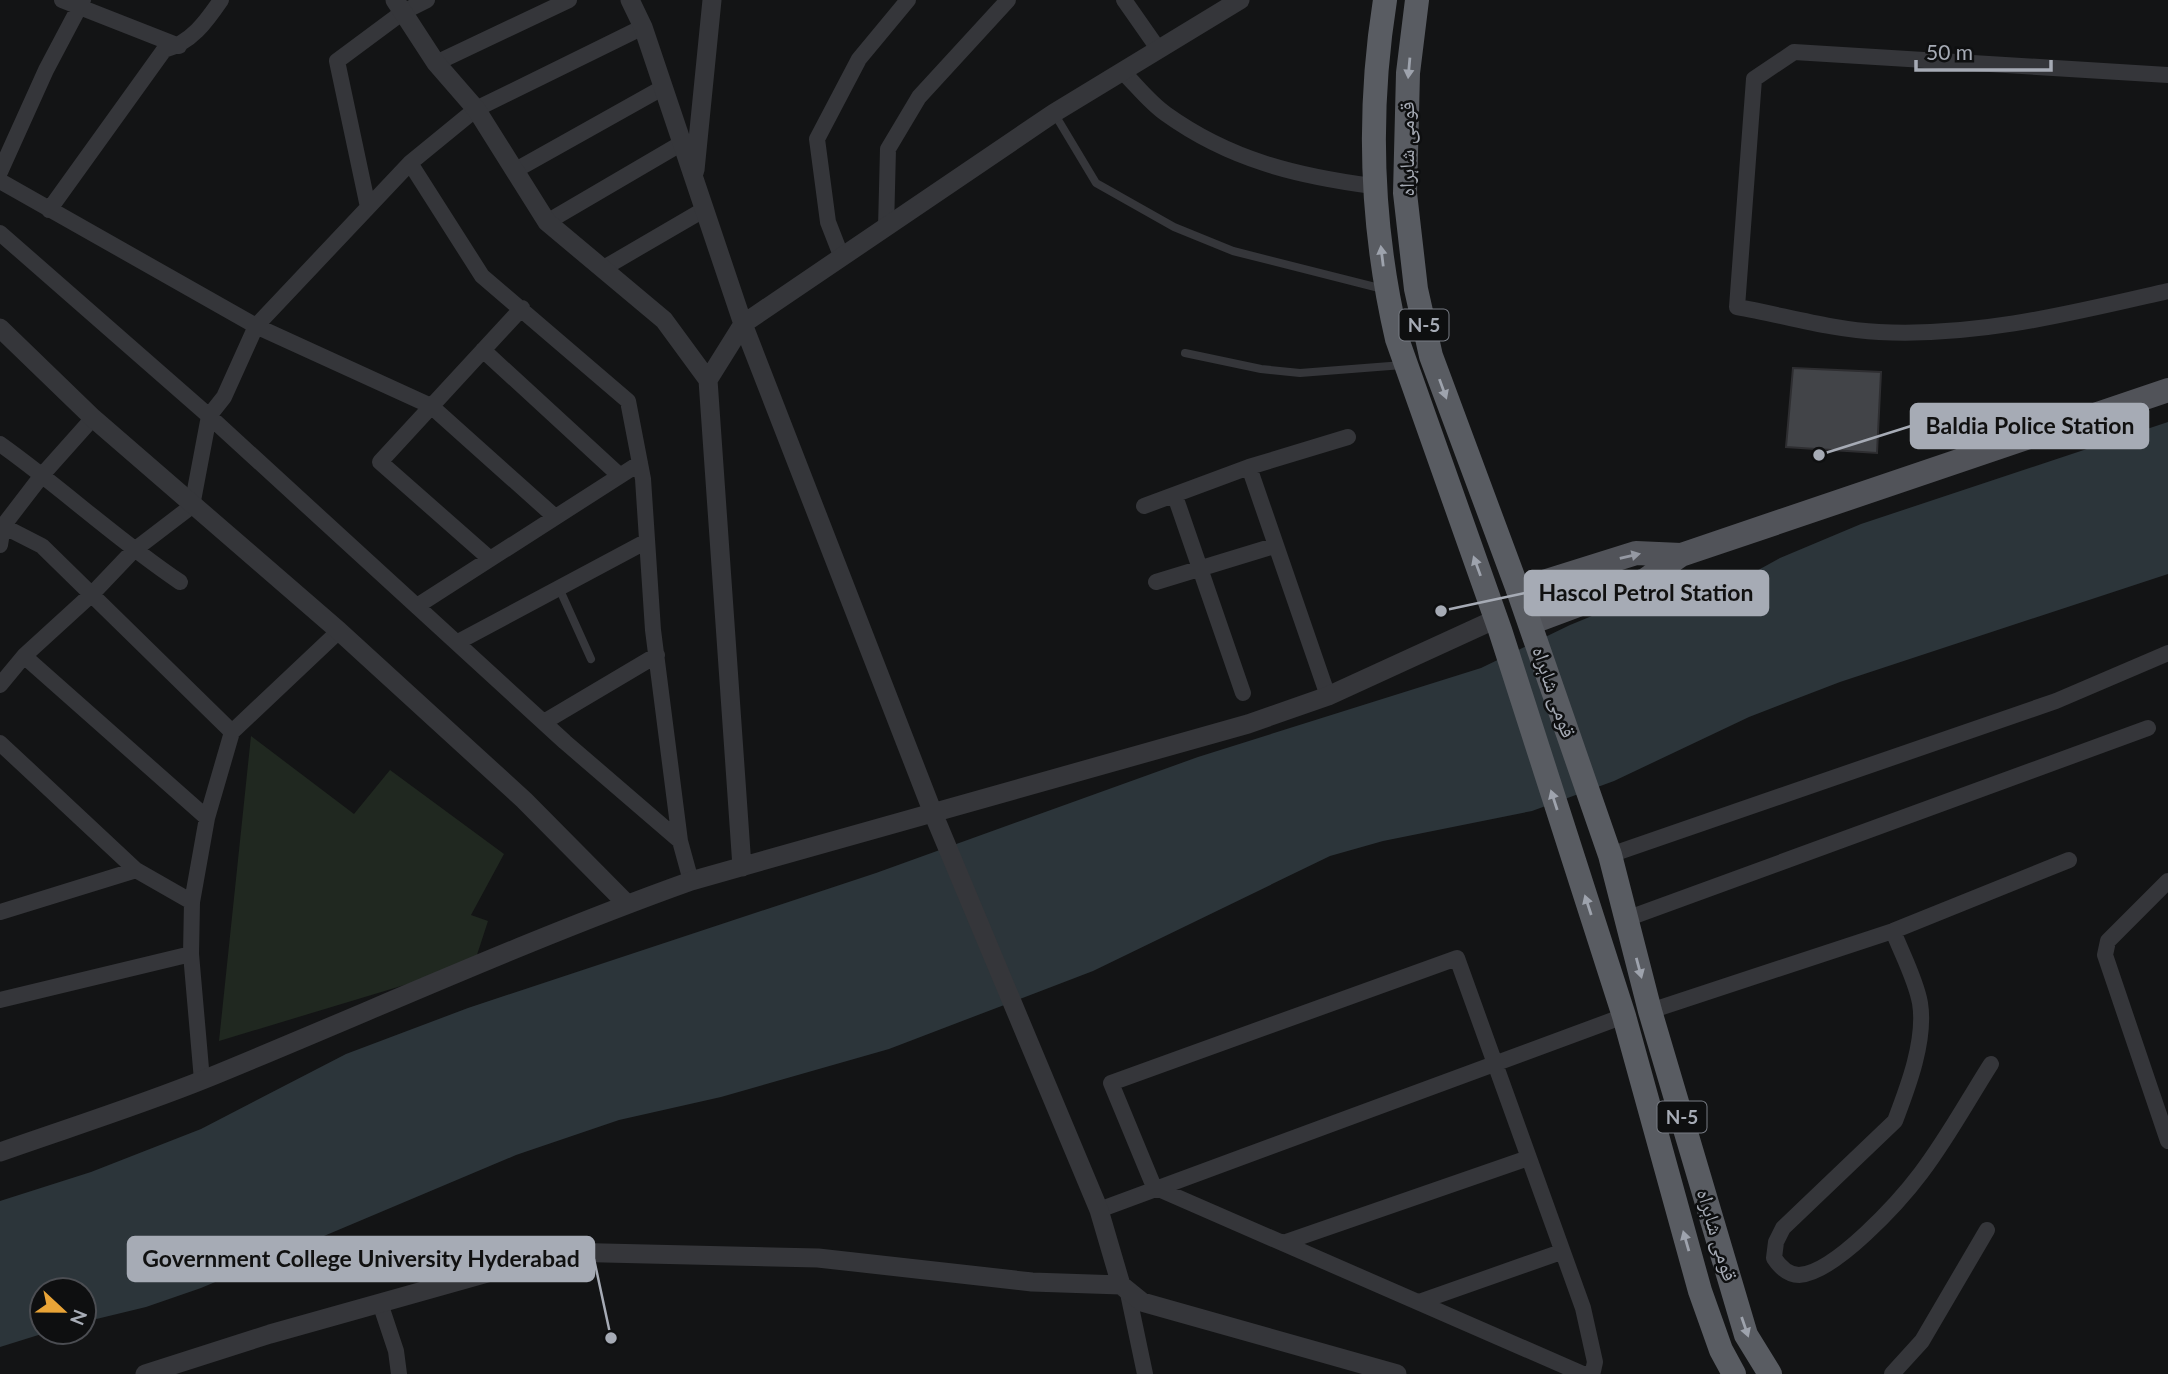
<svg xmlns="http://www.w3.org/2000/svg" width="2168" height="1374" font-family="Lato,'Noto Naskh Arabic',sans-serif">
<rect width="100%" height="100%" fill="#131415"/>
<!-- green -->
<path fill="#202820" d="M 251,736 L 354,814 L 390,770 L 504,854 L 471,915 L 488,921 L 474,964 L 219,1041 Z"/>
<!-- water -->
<path fill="#2c353a" d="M 2168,422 L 2168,574 L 1840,682 L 1749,717 L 1614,781 L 1532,811 L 1383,841 L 1330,856 L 1093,971 L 889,1049 L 721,1097 L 619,1120 L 516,1155 L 201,1288 L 146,1307 L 84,1322 L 84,1290 L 42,1290 L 42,1332 L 48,1332 L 0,1347 L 0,1201 L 91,1172 L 201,1129 L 346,1054 L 468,1008 L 876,873 L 1198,757 L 1481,668 L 1570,625 L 1626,602 L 1673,590 L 1742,579 L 1780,558 L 1861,524 Z"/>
<!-- building -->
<path fill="#424448" stroke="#2e2e31" stroke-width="2" d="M 1793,368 L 1881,372 L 1877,453 L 1786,447 Z"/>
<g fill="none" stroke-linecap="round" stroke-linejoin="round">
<!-- service -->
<path stroke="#35363a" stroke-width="8" d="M 1054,113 L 1096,183 L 1174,227 L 1233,251 L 1383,289
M 1185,353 L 1261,369 L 1300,373 L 1403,365
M 559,588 L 591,659"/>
<!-- minor -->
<path stroke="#35363a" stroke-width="16" d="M 62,0 L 179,46
M 1124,0 L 1159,50
M 436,63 L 569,0
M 1123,72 C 1137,86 1150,103 1166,114 C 1230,160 1297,176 1373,186
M 2168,75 L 1794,52 L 1754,79 L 1737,307 C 1783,315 1832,330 1879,332 C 1978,337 2072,313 2168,291
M 410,163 L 482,276 L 628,401 L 643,479 L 653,630 L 680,841 L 691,881
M 514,171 L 664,87
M 0,172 L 46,70 L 83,0
M 0,181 L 256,326 L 431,406 L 554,516
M 368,207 L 337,61 L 403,12 L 427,0
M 49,210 L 164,50 C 191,43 206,22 221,0
M 547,222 L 682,143
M 886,228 L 888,149 L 919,97 L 1008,0
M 0,233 L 209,416 L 565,742 L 680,841
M 842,258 L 828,222 L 817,139 L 859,59 L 908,0
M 602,269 L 705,209
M 483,350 L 619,475
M 0,444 C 62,488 117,540 180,582
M 1249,467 L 1328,696
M 1175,496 L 1243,693
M 1144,506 L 1249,467 L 1348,437
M 3,526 L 42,546 L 232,732
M 0,545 L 3,526 L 43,474 L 93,418
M 489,558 L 380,462 L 522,308
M 1156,582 L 1274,546
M 417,606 L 640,463
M 458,642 L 647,541
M 24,656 L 207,818
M 0,685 L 24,656 L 93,593 L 133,551 L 192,506 L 209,416 L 224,397 L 256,326 L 410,163 L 476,109 L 643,27
M 544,722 L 657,655
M 0,743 L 136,870 L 192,902
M 1610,855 L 2056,701 L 2168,653
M 2168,881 L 2108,941 L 2105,955 L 2168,1141
M 0,912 L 136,870
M 1626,919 L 2148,728
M 1893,931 C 1902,954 1916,980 1920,1003 C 1926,1040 1908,1087 1895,1121 L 1783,1228 L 1776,1242 L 1774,1258 C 1780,1267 1788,1275 1799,1275 C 1835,1273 1900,1201 1921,1173 C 1947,1139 1968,1100 1991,1064
M 0,1000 L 191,954
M 1650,1011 L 1893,931 L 2069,860
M 202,1080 L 191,954 L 192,902 L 207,818 L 232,732 L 339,631
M 1099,1210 L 1624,1016
M 1283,1243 L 1528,1158
M 1128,1293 L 1145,1374
M 1419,1302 L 1561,1252
M 380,1303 L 396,1351 L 399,1374
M 1583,1374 L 1154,1187 L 1111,1083 L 1457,958 L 1583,1308 L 1595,1362 L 1593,1371 L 1588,1374
M 1892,1374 L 1922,1341 L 1987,1230"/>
<!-- tertiary -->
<path stroke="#35363a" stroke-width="19" d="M 395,0 L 436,63 L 476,109 L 547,222 L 664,320 L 708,380 L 742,867
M 630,0 L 643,27 L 743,324 L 933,813 L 1099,1210 L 1121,1285 L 1142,1302 L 1397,1374
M 695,170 L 712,0
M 0,328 L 93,418 L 339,631 L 524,800 L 627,904
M 708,380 L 743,324 L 1054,113 L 1240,0
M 0,1152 C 68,1128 138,1106 205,1079 C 367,1013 526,940 691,881 L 1248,724 L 1328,696 L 1496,619
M 145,1374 L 270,1334 L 562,1252 L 818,1258 L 1032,1282 L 1121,1285"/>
<!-- primary -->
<path stroke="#515359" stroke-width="24" d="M 1518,590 L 1636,553 L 1681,555
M 1530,623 L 1645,580 L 1681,555 L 2168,390"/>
<!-- trunk -->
<path stroke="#595c62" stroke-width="24" d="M 1385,0 C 1367,113 1371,227 1397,339 L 1500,630 L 1624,1016 L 1700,1291 L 1721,1350 L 1734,1374
M 1417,0 L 1408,73 L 1405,193 L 1416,289 L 1431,356 L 1518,590 L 1610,855 L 1650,1011 L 1746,1335 L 1770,1374"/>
</g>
<!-- one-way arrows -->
<defs><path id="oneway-solid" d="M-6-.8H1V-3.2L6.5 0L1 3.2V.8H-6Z" transform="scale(1.75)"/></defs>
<g fill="#9ea3ad">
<use href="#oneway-solid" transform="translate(1409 68) rotate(95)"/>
<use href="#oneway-solid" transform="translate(1382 256) rotate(-97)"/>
<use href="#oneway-solid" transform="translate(1443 389) rotate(70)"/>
<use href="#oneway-solid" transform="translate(1477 566) rotate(-110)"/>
<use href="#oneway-solid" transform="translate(1554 800) rotate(-108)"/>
<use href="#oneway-solid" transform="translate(1588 905) rotate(-108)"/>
<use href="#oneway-solid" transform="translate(1639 968) rotate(75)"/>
<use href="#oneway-solid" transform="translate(1686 1241) rotate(-106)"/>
<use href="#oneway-solid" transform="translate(1745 1327) rotate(71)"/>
</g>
<use fill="#9599a3" href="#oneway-solid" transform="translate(1630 556) rotate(-13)"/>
<g text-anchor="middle" stroke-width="5" stroke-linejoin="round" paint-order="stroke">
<!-- shield labels -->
<g fill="#0e0f10" stroke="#787c84" stroke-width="2">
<rect x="1399.5" y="309.5" width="49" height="31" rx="5"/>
<rect x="1657.5" y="1101.5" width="49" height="31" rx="5"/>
</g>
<g font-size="19" font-weight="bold" fill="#a6abb5">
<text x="1424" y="332">N-5</text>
<text x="1682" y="1124">N-5</text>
</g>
<!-- street labels -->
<g font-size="21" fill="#a6abb5" stroke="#0e0f10">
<text transform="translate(1407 149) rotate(-90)" y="7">قومی شاہراہ</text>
<text transform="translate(1554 692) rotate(71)" y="7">قومی شاہراہ</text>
<text transform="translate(1717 1235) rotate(73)" y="7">قومی شاہراہ</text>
</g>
</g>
<!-- callouts -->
<path fill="none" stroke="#a6abb5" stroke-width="2.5" d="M1819 455L1911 426M1441 611L1525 593M611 1338L594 1259"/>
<g fill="#a6abb5" stroke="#0e0f10" stroke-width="2.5">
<circle cx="1819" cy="455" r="7"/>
<circle cx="1441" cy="611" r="7"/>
<circle cx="611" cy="1338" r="7"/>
</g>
<g fill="#a6abb5" stroke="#a6abb5" stroke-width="2.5">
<rect x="1911" y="404" width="237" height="44" rx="7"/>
<rect x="1525" y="571" width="243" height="44" rx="7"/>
<rect x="128" y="1237" width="466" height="44" rx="7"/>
</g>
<g font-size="23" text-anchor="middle" font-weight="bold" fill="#111">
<text x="2030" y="434">Baldia Police Station</text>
<text x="1646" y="601">Hascol Petrol Station</text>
<text x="361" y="1267">Government College University Hyderabad</text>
</g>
<!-- north arrow -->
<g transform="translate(63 1311) rotate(112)"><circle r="33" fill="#0e0f10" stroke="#4b4d52" stroke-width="2"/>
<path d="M0-5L12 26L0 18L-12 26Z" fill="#e9a437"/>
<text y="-10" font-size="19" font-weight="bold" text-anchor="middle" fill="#a6abb5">N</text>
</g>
<!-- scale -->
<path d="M1916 60v10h135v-10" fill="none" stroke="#a6abb5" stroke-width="3.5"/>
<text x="1926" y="60" font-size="21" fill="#a6abb5" stroke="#0e0f10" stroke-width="5" paint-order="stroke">50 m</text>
</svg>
